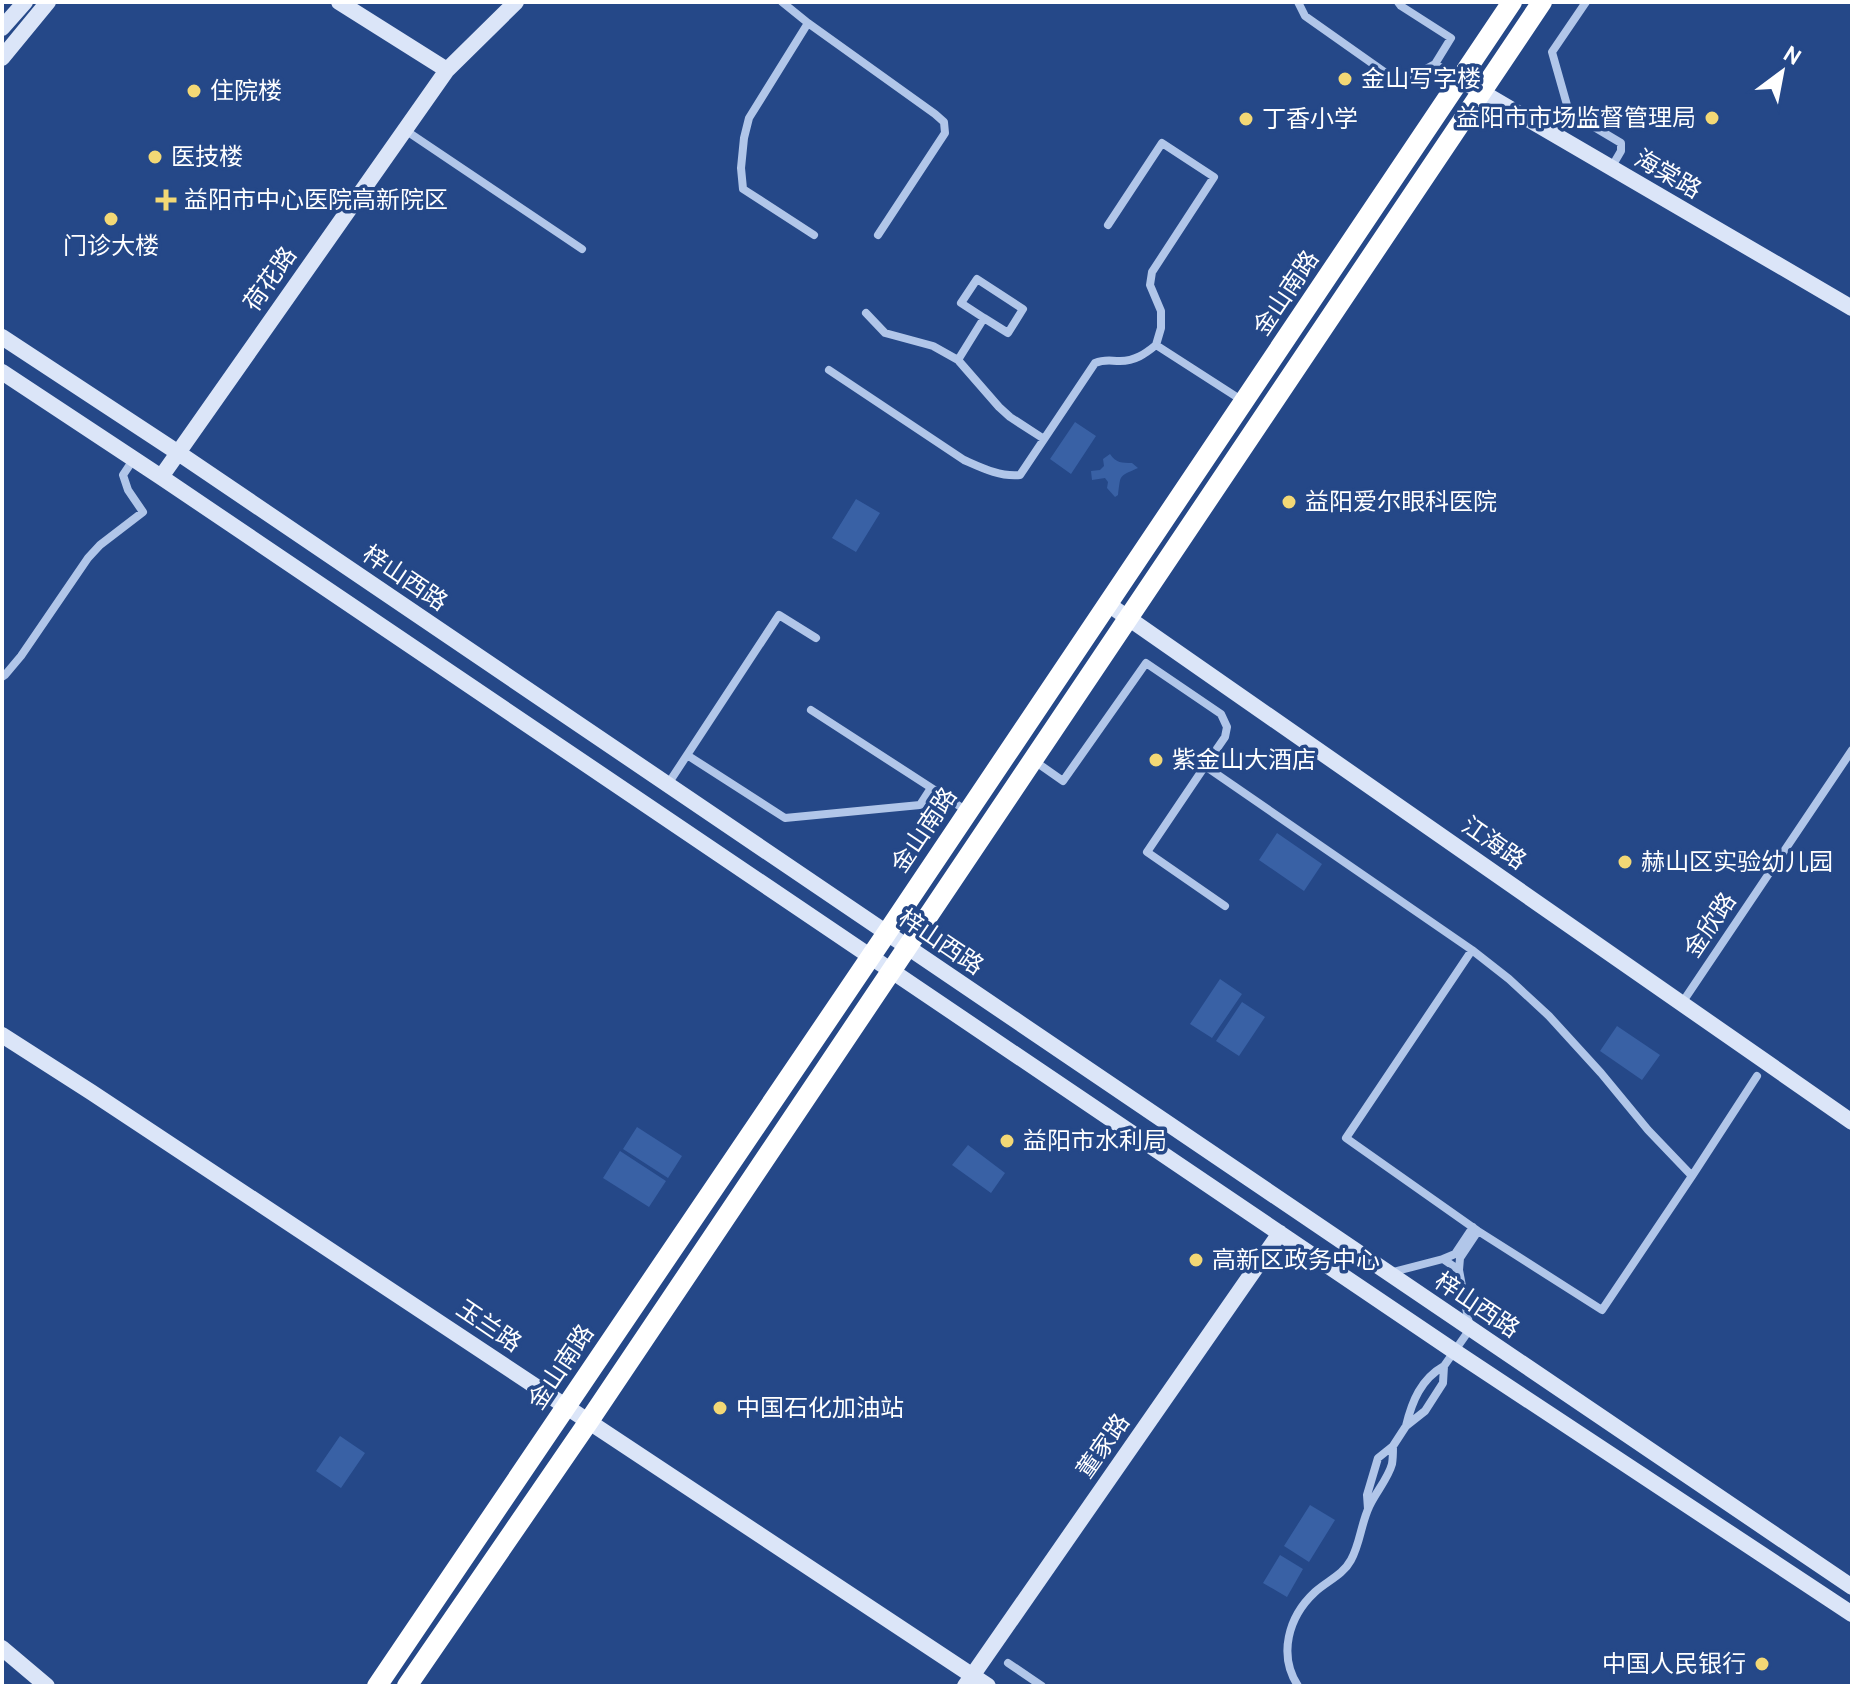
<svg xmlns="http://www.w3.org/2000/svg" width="1854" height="1688" font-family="Cabin,'Noto Sans SC',sans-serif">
<rect width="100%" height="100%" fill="#254888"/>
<!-- green -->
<path fill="#3961a5" d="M 1075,422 L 1096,436 L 1071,474 L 1050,459 Z
M 1110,454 C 1116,463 1122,463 1132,463 L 1138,468 C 1118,477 1121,474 1118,495 L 1115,497 L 1107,488 L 1108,482 L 1105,478 L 1092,480 L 1091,471 L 1100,470 L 1104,466 L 1103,459 Z
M 856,499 L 880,513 L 856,552 L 832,538 Z
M 1277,833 L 1322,864 L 1304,891 L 1259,860 Z
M 1220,979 L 1242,994 L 1212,1038 L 1190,1024 Z
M 1242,1002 L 1265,1017 L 1239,1056 L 1216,1041 Z
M 1617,1026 L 1660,1055 L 1642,1080 L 1600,1051 Z
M 637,1127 L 682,1156 L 668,1178 L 623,1149 Z
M 968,1145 L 1005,1173 L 991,1193 L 952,1165 Z
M 620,1151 L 666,1181 L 649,1207 L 603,1178 Z
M 340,1436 L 365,1453 L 341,1488 L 316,1471 Z
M 1310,1505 L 1335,1520 L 1309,1562 L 1284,1546 Z
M 1280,1555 L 1303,1569 L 1287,1597 L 1263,1583 Z"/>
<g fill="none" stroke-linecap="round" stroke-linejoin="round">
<!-- street -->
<path stroke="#b1c6e9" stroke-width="8" d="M 782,2 L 808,23 L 749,118 L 744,138 L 741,168 L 743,189 L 814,235
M 1298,2 L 1305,16 L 1400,83 L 1435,64 L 1459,79
M 1398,2 L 1401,6 L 1451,38 L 1435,64
M 1586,2 L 1552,52 L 1569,112 L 1621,143 L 1621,151 L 1611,168
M 808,23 L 935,114 L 944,122 L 945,133 L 878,235
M 405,130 L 582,249
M 1108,225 L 1162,143 L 1214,177 L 1152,272 L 1150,285 L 1161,311 L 1161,328 L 1156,345 L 1243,401
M 866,313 L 885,333 L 933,346 L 958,360 L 999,407 L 1010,417 L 1044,439
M 958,360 L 984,318 L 1008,333 L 1023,309 L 977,279 L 961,303 L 984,318
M 829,370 L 964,460 C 982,468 1000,477 1020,475 L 1095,363 C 1105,359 1110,361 1120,361 C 1135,361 1145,354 1156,345
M 2,677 L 5,675 L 21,656 L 88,558 L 100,545 L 143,512 L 128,490 L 123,475 L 133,460
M 811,710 L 967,811
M 687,755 L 785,818 L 920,805 L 931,788
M 1033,760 L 1063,781 L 1146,663 L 1221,714 L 1227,727 L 1225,737 L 1205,766 L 1472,950
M 1205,766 L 1147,852 L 1225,906
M 668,784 L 779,615 L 816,638
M 1472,950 L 1509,979 L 1549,1016 L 1601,1073 L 1648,1130 L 1692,1176 L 1602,1310 L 1478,1231 L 1346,1138 Z
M 1682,1003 L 1852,750
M 1692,1176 L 1757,1076
M 1443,1259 L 1455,1254 L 1473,1227
M 1459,1270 L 1460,1258 L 1478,1231
M 1389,1273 L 1443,1259 L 1459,1270 L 1470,1329 L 1444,1366
M 1393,1446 L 1406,1426 L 1425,1411 L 1443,1383 L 1444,1366 C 1421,1379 1412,1401 1406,1426
M 1008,1663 L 1042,1686
M 1298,1686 C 1278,1655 1288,1617 1315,1592 C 1327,1581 1343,1575 1351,1560 C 1360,1544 1361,1524 1369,1507 C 1375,1493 1388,1479 1392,1464 C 1393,1458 1393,1451 1393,1446 L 1378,1458 L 1367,1495 L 1368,1509"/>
<!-- secondary -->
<path stroke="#dbe5f8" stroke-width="16" d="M 339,2 L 447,70
M 2,28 L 25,2
M 2,58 L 48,2
M 1461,80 L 1852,308
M 2,337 L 177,452 L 1852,1587
M 2,372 L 161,477 L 1454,1351 L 1852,1614
M 161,477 L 447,70 L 516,2
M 1108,604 L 1852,1122
M 2,1035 L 91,1092 L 988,1686
M 2,1648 L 47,1686
M 965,1686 L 1280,1233"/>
<!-- highway -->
<path stroke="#fff" stroke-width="20" d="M 377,1686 L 886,934 L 1512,2
M 407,1686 L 589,1421 L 1542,2"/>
</g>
<!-- markers -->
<g fill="#f3d875" stroke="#254888" stroke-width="3">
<circle cx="1345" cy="79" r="8"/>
<circle cx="194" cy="91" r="8"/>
<circle cx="1712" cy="118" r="8"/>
<circle cx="1246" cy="119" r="8"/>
<circle cx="155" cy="157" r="8"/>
<path d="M162 188h8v8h8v8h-8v8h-8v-8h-8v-8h8z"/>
<circle cx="111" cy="219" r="8"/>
<circle cx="1289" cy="502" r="8"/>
<circle cx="1156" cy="760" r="8"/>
<circle cx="1625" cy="862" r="8"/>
<circle cx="1007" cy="1141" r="8"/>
<circle cx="1196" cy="1260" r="8"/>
<circle cx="720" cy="1408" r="8"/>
<circle cx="1762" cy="1664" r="8"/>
</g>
<g text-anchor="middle" stroke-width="7" stroke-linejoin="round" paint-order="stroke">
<!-- poi labels -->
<g font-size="24" fill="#fff" stroke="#254888" text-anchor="start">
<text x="1361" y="87">金山写字楼</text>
<text x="210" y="99">住院楼</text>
<text x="1696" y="126" text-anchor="end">益阳市市场监督管理局</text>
<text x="1262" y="127">丁香小学</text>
<text x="171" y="165">医技楼</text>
<text x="184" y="208">益阳市中心医院高新院区</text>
<text x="111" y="254" text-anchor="middle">门诊大楼</text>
<text x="1305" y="510">益阳爱尔眼科医院</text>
<text x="1172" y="768">紫金山大酒店</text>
<text x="1641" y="870">赫山区实验幼儿园</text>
<text x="1023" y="1149">益阳市水利局</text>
<text x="1212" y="1268">高新区政务中心</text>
<text x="736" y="1416">中国石化加油站</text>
<text x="1746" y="1672" text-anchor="end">中国人民银行</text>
</g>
<!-- street labels -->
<g font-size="24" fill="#fff" stroke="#254888">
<text transform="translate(1668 174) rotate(30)" y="8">海棠路</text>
<text transform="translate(270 279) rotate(-55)" y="8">荷花路</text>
<text transform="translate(1286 293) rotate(-56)" y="8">金山南路</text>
<text transform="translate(405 578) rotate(34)" y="8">梓山西路</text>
<text transform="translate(924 830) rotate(-56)" y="8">金山南路</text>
<text transform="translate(1494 843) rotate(35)" y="8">江海路</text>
<text transform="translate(1710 925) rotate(-56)" y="8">金欣路</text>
<text transform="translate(941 942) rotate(34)" y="8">梓山西路</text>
<text transform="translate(1477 1305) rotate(34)" y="8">梓山西路</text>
<text transform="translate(489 1326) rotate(34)" y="8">玉兰路</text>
<text transform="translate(561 1367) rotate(-56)" y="8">金山南路</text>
<text transform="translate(1103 1446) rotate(-55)" y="8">董家路</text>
</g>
</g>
<!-- border -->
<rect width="1854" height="1688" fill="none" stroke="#ffffff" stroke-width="8"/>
<!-- north arrow -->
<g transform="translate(1782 72) rotate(32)" stroke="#254888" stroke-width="6" paint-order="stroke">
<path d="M0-6L14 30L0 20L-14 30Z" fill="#ffffff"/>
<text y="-12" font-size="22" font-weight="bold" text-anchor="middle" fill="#ffffff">N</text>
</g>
</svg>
